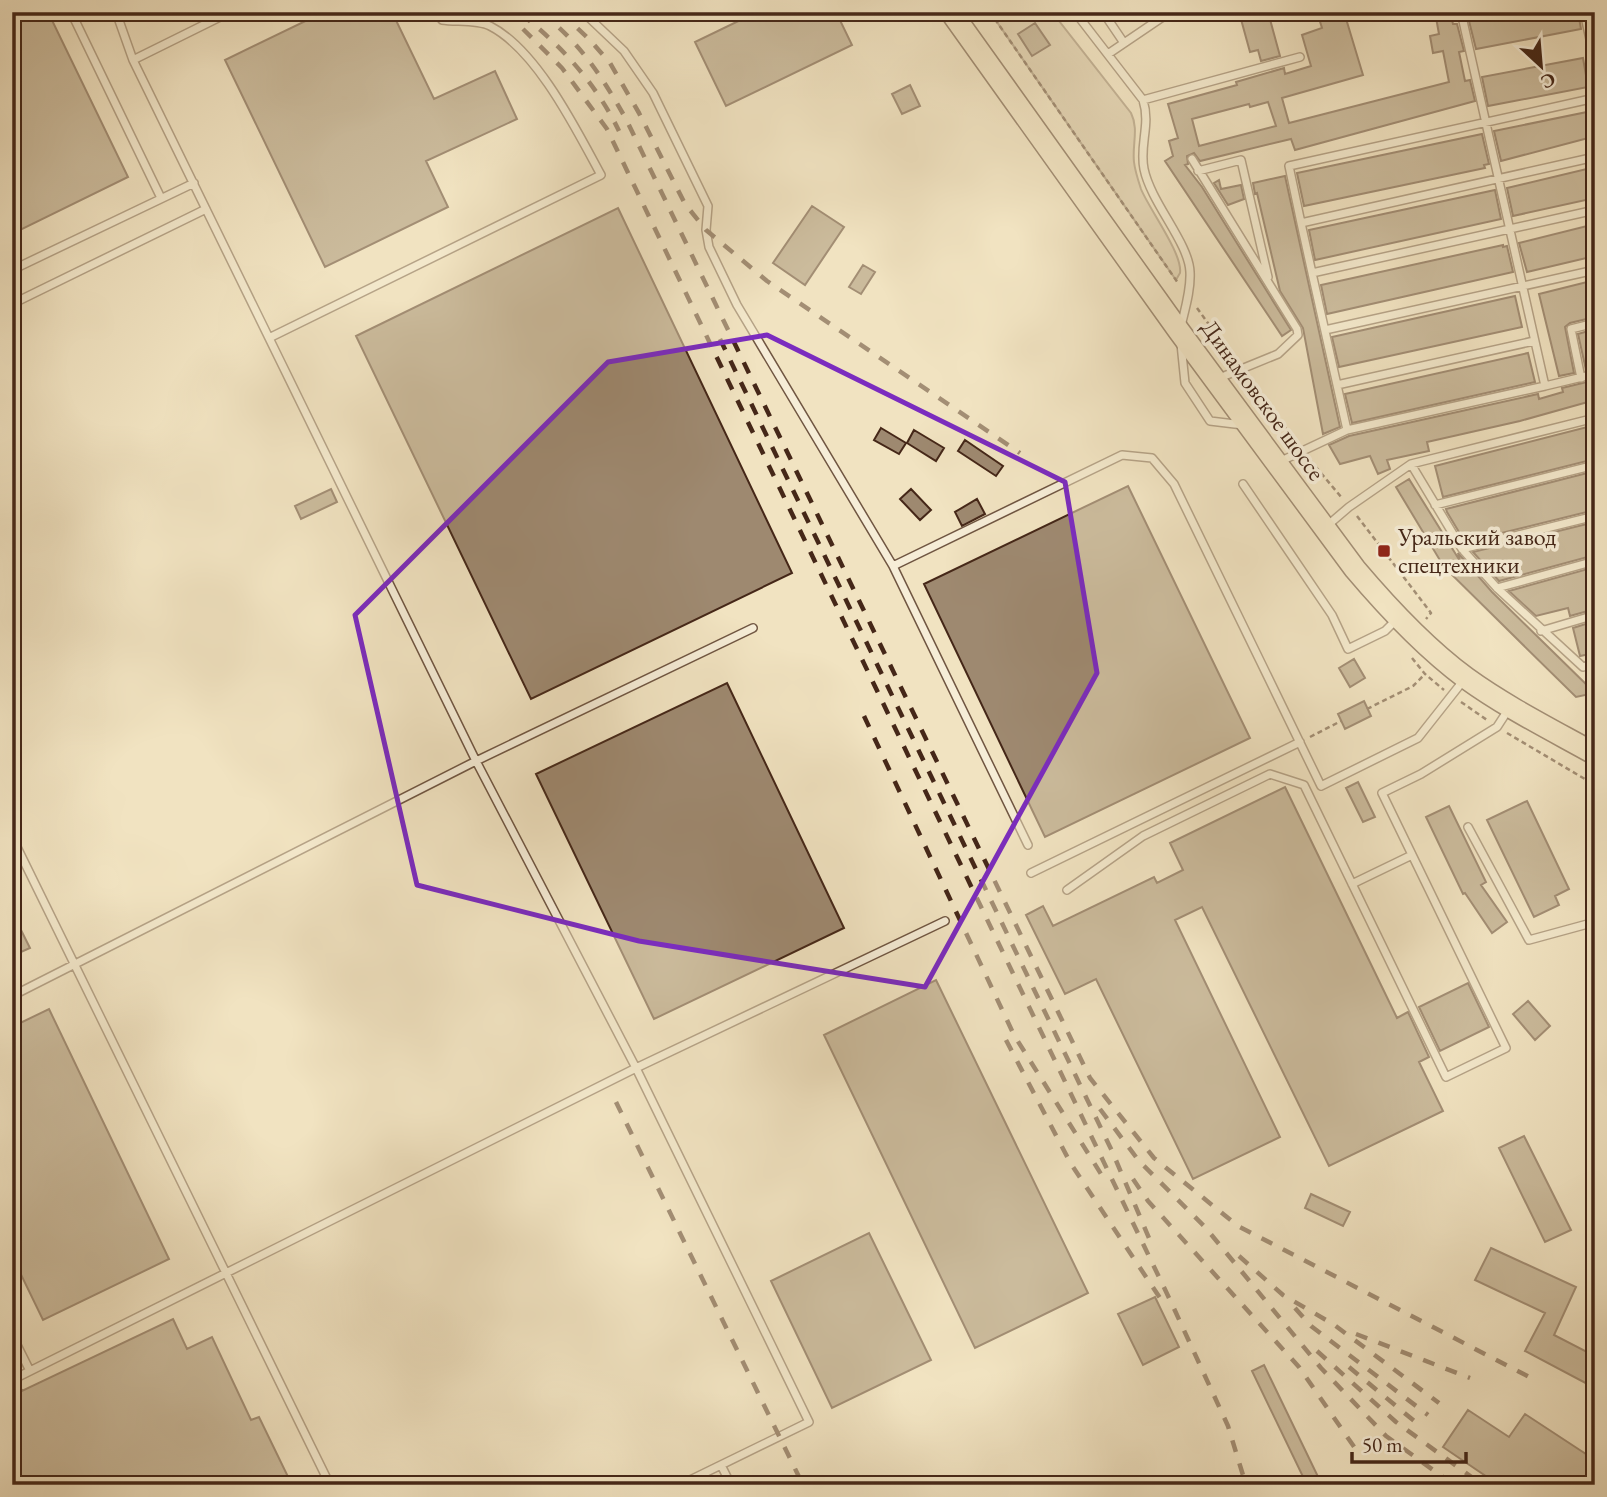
<svg xmlns="http://www.w3.org/2000/svg" width="1607" height="1497" font-family="'EB Garamond',serif">
<rect width="100%" height="100%" fill="#f1e3c1"/>
<filter id="stains"><feTurbulence type="fractalNoise" baseFrequency=".00286" numOctaves="4"/><feColorMatrix values="0 0 0 0 .2 0 0 0 0 .09 0 0 0 0 .02 0 0 0 .5 -.17"/></filter>
<radialGradient id="worn" r=".72"><stop offset=".6" stop-color="#630" stop-opacity="0"/><stop offset="1" stop-color="#630" stop-opacity=".3"/></radialGradient>
<!-- green -->
<path fill="#d4c3a4" stroke="#8c755e" stroke-width="2" d="M 990,12 L 1052,12 L 1131,113 C 1139,129 1132,145 1134,162 C 1135,171 1138,180 1141,189 C 1149,209 1183,254 1180,273 L 1176,280 Z"/>
<!-- building -->
<path fill="#9e8970" stroke="#452718" stroke-width="2" fill-rule="evenodd" d="M 12,12 L 48,12 L 128,177 L 12,234 Z
M 324,12 L 392,12 L 434,99 L 495,71 L 517,119 L 426,161 L 448,207 L 325,267 L 225,60 Z
M 757,12 L 836,12 L 852,45 L 726,106 L 695,42 Z
M 1239,12 L 1268,12 L 1280,56 L 1261,61 L 1258,50 L 1250,52 Z
M 1317,12 L 1344,12 L 1363,75 L 1282,98 L 1289,123 L 1449,82 L 1443,51 L 1433,53 L 1430,36 L 1439,34 L 1435,12 L 1450,12 L 1453,24 L 1457,24 L 1464,51 L 1459,52 L 1465,81 L 1470,80 L 1475,101 L 1295,150 L 1291,139 L 1200,161 L 1194,153 L 1187,156 L 1188,164 L 1185,165 L 1202,187 L 1291,330 L 1282,336 L 1165,161 L 1173,156 L 1169,141 L 1178,138 L 1168,104 L 1237,85 L 1236,82 L 1284,68 L 1285,74 L 1311,66 L 1302,35 L 1322,28 ZM 1268,102 L 1276,126 L 1199,146 L 1192,119 L 1249,104 L 1250,107 Z
M 1517,12 L 1578,12 L 1581,29 L 1476,49 L 1469,21 Z
M 1035,23 L 1050,45 L 1032,56 L 1018,34 Z
M 1583,58 L 1588,87 L 1488,106 L 1482,77 Z
M 910,85 L 920,106 L 902,114 L 892,94 Z
M 1587,112 L 1592,137 L 1501,161 L 1494,131 Z
M 1482,134 L 1489,164 L 1484,165 L 1485,168 L 1304,206 L 1297,173 Z
M 1595,167 L 1595,198 L 1513,216 L 1507,188 Z
M 1285,176 L 1340,427 L 1323,434 L 1303,328 L 1280,291 L 1257,193 L 1255,194 L 1253,183 Z
M 1219,180 L 1221,189 L 1241,185 L 1244,199 L 1228,205 L 1214,183 Z
M 1495,190 L 1501,219 L 1315,260 L 1309,230 Z
M 812,206 L 844,227 L 805,285 L 773,263 Z
M 618,208 L 792,573 L 531,699 L 356,336 Z
M 1595,224 L 1595,256 L 1527,272 L 1519,243 Z
M 1503,245 L 1503,247 L 1507,246 L 1513,272 L 1327,314 L 1321,285 Z
M 863,265 L 875,272 L 861,294 L 849,287 Z
M 1595,280 L 1595,317 L 1570,323 L 1565,327 L 1574,373 L 1559,376 L 1539,294 Z
M 1515,296 L 1522,327 L 1339,367 L 1332,337 Z
M 1595,329 L 1595,368 L 1586,370 L 1578,334 Z
M 1528,353 L 1535,382 L 1352,423 L 1345,394 Z
M 1595,380 L 1595,400 L 1520,421 L 1427,442 L 1429,451 L 1387,460 L 1390,469 L 1378,474 L 1370,456 L 1340,464 L 1329,445 L 1349,436 L 1538,394 L 1539,399 L 1563,392 L 1562,388 Z
M 1595,425 L 1595,459 L 1443,497 L 1435,466 Z
M 881,428 L 906,443 L 899,454 L 874,440 Z
M 914,430 L 944,448 L 936,461 L 907,443 Z
M 965,440 L 1003,466 L 996,476 L 958,451 Z
M 1595,471 L 1595,510 L 1465,542 L 1447,512 L 1446,509 Z
M 1409,479 L 1460,561 L 1458,553 L 1492,592 L 1595,693 L 1576,697 L 1444,567 L 1396,487 Z
M 1128,486 L 1250,738 L 1045,837 L 924,584 Z
M 331,489 L 337,502 L 301,519 L 295,506 Z
M 911,489 L 931,510 L 920,520 L 900,499 Z
M 977,499 L 985,514 L 962,526 L 955,512 Z
M 1595,522 L 1595,555 L 1499,581 L 1473,552 Z
M 1595,567 L 1595,609 L 1570,616 L 1568,608 L 1536,616 L 1509,591 Z
M 1595,621 L 1595,653 L 1580,656 L 1573,628 Z
M 1354,659 L 1365,678 L 1350,687 L 1339,668 Z
M 727,683 L 844,928 L 654,1019 L 536,774 Z
M 1364,701 L 1371,716 L 1345,729 L 1338,714 Z
M 1358,782 L 1375,817 L 1363,822 L 1346,788 Z
M 1285,787 L 1397,1018 L 1408,1012 L 1429,1057 L 1419,1062 L 1443,1111 L 1329,1166 L 1202,907 L 1175,920 L 1280,1137 L 1193,1179 L 1096,979 L 1065,994 L 1026,915 L 1043,906 L 1053,926 L 1154,877 L 1157,883 L 1183,870 L 1170,843 Z
M 1527,801 L 1569,889 L 1555,896 L 1559,905 L 1534,917 L 1487,820 Z
M 1449,806 L 1486,882 L 1481,885 L 1507,922 L 1492,933 L 1465,893 L 1463,894 L 1426,817 Z
M 12,912 L 30,948 L 12,956 Z
M 936,980 L 1088,1293 L 975,1348 L 824,1035 Z
M 1468,983 L 1489,1027 L 1440,1051 L 1419,1007 Z
M 1528,1001 L 1550,1026 L 1535,1040 L 1513,1014 Z
M 49,1009 L 169,1259 L 43,1320 L 12,1256 L 12,1027 Z
M 1524,1136 L 1571,1230 L 1545,1242 L 1499,1148 Z
M 1311,1194 L 1350,1212 L 1343,1226 L 1305,1208 Z
M 869,1233 L 931,1360 L 832,1408 L 771,1281 Z
M 1491,1248 L 1576,1287 L 1554,1335 L 1595,1356 L 1595,1388 L 1525,1351 L 1545,1313 L 1475,1280 Z
M 1155,1297 L 1179,1347 L 1143,1365 L 1118,1314 Z
M 173,1319 L 187,1349 L 212,1337 L 251,1420 L 259,1417 L 292,1485 L 12,1485 L 12,1386 L 19,1384 L 22,1391 Z
M 1264,1365 L 1322,1485 L 1307,1485 L 1252,1371 Z
M 1468,1410 L 1509,1437 L 1525,1414 L 1595,1460 L 1595,1485 L 1499,1485 L 1443,1447 Z"/>
<g fill="none" stroke-linecap="round" stroke-linejoin="round">
<!-- service casing -->
<g stroke="#705642" stroke-width="10">
<path id="service" d="M 71,12 L 161,198
M 116,12 L 133,60 L 476,761 L 636,1068 L 809,1422 L 680,1485
M 583,12 L 624,51 L 653,93 L 708,206 L 706,230 L 709,247 L 737,305 L 893,566 L 1028,845
M 1075,12 L 1143,100 C 1151,125 1139,145 1144,169 C 1151,203 1189,243 1190,272 C 1191,290 1185,309 1181,326
M 1103,12 L 1124,43
M 1584,12 L 1595,62
M 1108,54 L 1170,12
M 133,60 L 230,12
M 1595,98 L 1289,166 L 1301,223 L 1595,157
M 1143,100 L 1300,57
M 1192,159 L 1297,329 L 1298,335 L 1278,354 L 1217,379
M 1198,171 L 1241,160 L 1268,277
M 1301,223 L 1312,273
M 12,270 L 194,183
M 12,304 L 206,209
M 1325,330 L 1595,270
M 269,338 L 601,175 C 576,129 537,50 490,26 C 478,20 456,22 442,20 L 437,12
M 1534,341 L 1337,385 L 1312,273 L 1595,210
M 1181,344 L 1185,383 L 1210,421 L 1243,425
M 1581,378 L 1571,329 L 1595,323
M 1337,385 L 1347,430
M 1545,386 L 1595,374
M 1279,462 L 1347,430 L 1545,386 L 1461,12
M 1411,464 L 1462,549 L 1497,588 L 1583,667 L 1595,664
M 1243,484 L 1332,615 L 1348,649 L 1385,631 L 1396,620
M 1435,505 L 1595,465
M 1328,525 L 1349,507 L 1411,464 L 1595,418
M 1462,549 L 1595,516
M 893,566 L 1122,455 L 1152,458 L 1174,484 L 1321,786 L 1418,738 L 1463,681
M 1497,588 L 1595,561
M 1541,631 L 1595,615
M 1468,827 L 1529,940 L 1595,922
M 12,837 L 330,1485
M 1031,873 L 1300,742
M 1352,884 L 1412,855
M 1067,890 L 1143,836 L 1270,774 L 1304,785 L 1446,1077 L 1506,1048 L 1382,793 L 1421,774 L 1497,727 L 1510,707
M 12,996 L 476,761 L 753,628
M 12,1335 L 30,1371
M 12,1380 L 636,1068 L 945,921
M 721,1465 L 731,1485"/>
</g>
<!-- primary casing -->
<g stroke="#452718" stroke-width="24">
<path id="primary" d="M 951,12 L 1179,331 L 1355,569 C 1388,608 1424,647 1466,678 C 1506,707 1552,730 1595,754"/>
</g>
<!-- path -->
<path stroke="#452718" stroke-width="2.5" stroke-dasharray="5 3.5" stroke-linecap="butt" d="M 990,12 L 1178,283
M 1197,308 L 1234,359
M 1249,379 L 1295,441
M 1310,460 L 1342,498
M 1357,516 L 1431,613 L 1426,619
M 1412,658 L 1425,674 L 1444,690
M 1461,702 L 1487,720
M 1367,709 L 1413,686 L 1424,675
M 1507,733 L 1595,785
M 1310,737 L 1341,721"/>
<!-- service -->
<use href="#service" stroke="#f6edd7" stroke-width="7"/>
<!-- primary -->
<use href="#primary" stroke="#f1e3c1" stroke-width="21"/>
<!-- rail -->
<path stroke="#452718" stroke-width="4.5" stroke-dasharray="12 12" stroke-linecap="butt" d="M 506,12 L 562,68 L 607,129 L 1171,1302 L 1228,1426 L 1246,1485
M 541,12 C 581,44 601,75 626,119 L 1090,1078 L 1154,1158 L 1238,1226 L 1537,1381
M 560,12 L 589,39 L 610,63 L 639,113 L 685,204 L 706,230 L 767,281 L 1020,453
M 521,14 C 562,46 597,85 619,131
M 720,339 L 1112,1151 L 1152,1245
M 864,716 L 1014,1035 L 1101,1174
M 1006,1040 L 1071,1164 L 1160,1298
M 616,1102 L 803,1485
M 1100,1109 L 1139,1161 L 1205,1227 L 1321,1368 L 1386,1436 L 1454,1485
M 1133,1179 L 1148,1201 L 1299,1367 L 1359,1454
M 1239,1256 L 1283,1295 L 1333,1324 L 1439,1403
M 1295,1308 L 1311,1326 L 1428,1415
M 1356,1334 L 1470,1378
M 1317,1351 L 1396,1422 L 1477,1481
M 1349,1367 L 1419,1425"/>
</g>
<!-- marked area -->
<path d="M0 0H1607V1497H0ZM 767,335 L 1065,482 L 1097,673 L 925,987 L 639,941 L 417,885 L 355,615 L 608,362 Z" fill="#f1e3c1" fill-opacity=".55" fill-rule="evenodd"/>
<path fill="none" stroke="#7b2cbf" stroke-width="5" stroke-linejoin="round" d="M 767,335 L 1065,482 L 1097,673 L 925,987 L 639,941 L 417,885 L 355,615 L 608,362 Z"/>
<!-- markers -->
<rect fill="#8f2418" stroke="#f6edd7" stroke-width="2.5" x="1377" y="544" width="14" height="14" rx="3.5"/>
<g text-anchor="middle" stroke-width="7" stroke-linejoin="round" paint-order="stroke">
<!-- street labels -->
<g font-size="24" fill="#452718" stroke="#f6edd7">
<text transform="translate(1263 400) rotate(54)" y="8">Динамовское шоссе</text>
</g>
<!-- poi labels -->
<g font-size="24" fill="#452718" stroke="#f6edd7" text-anchor="start">
<text x="1398" y="545">Уральский завод<tspan x="1398" dy="28">спецтехники</tspan></text>
</g>
</g>
<!-- margin -->
<rect width="1607" height="1497" fill="none" stroke="#f1e3c1" stroke-width="42"/>
<rect x="14" y="14" width="1579" height="1469" fill="none" stroke="#452718" stroke-width="3.5"/>
<rect x="21" y="21" width="1565" height="1455" fill="none" stroke="#452718" stroke-width="2"/>
<!-- north arrow -->
<g transform="translate(1541 66) rotate(154)" stroke="#f6edd7" stroke-width="5" paint-order="stroke">
<path d="M0-5L12 26L0 18L-12 26Z" fill="#452718"/>
<text y="-10" font-size="19" font-weight="bold" text-anchor="middle" fill="#452718">С</text>
</g>
<!-- scale -->
<path d="M1352 1452v10h114v-10" fill="none" stroke="#452718" stroke-width="3.5"/>
<text x="1362" y="1452" font-size="21" fill="#452718" stroke="#f6edd7" stroke-width="5" paint-order="stroke">50 m</text>
<rect width="100%" height="100%" filter="url(#stains)"/>
<rect width="100%" height="100%" fill="url(#worn)"/>
</svg>
